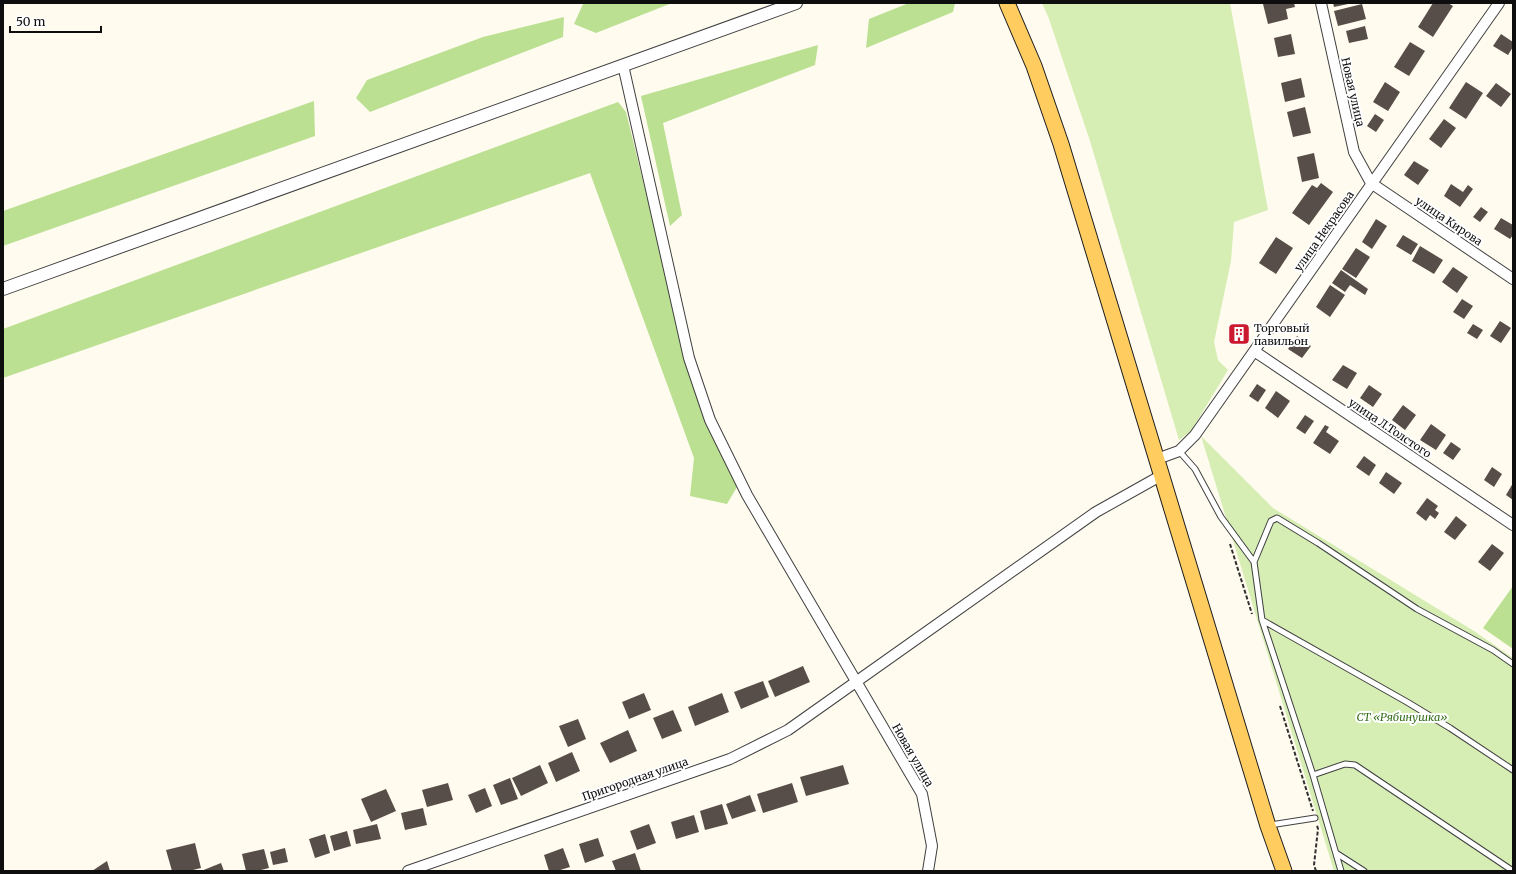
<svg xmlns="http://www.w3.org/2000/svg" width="1516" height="874" font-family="Merriweather,serif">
<rect width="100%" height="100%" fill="#fffbef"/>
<!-- green -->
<path fill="#d6edb4" d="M 1042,3 L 1230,3 L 1268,210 L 1234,222 L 1231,261 L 1214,342 L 1218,360 L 1228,370 L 1191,431 L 1179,440 L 1090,141 L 1049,19 Z
M 1201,436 L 1273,508 L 1474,631 L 1513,658 L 1513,871 L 1334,871 Z"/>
<!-- forest -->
<path fill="#bbe092" d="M 585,3 L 672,3 L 596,33 L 574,24 L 583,4 Z
M 909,3 L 955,3 L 953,12 L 866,48 L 869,19 Z
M 564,17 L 563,37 L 370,112 L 356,98 L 367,80 L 483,37 Z
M 818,45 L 815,65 L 663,123 L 682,215 L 670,226 L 641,96 Z
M 314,101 L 315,136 L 3,246 L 3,211 Z
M 618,102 L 626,112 L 694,389 L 737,487 L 727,504 L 690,496 L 694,458 L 590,173 L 3,378 L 3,329 Z
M 1513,586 L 1513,649 L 1483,628 Z"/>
<!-- building -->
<path fill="#584e49" d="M 1266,3 L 1294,3 L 1295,7 L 1286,9 L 1288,19 L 1268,24 L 1263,4 Z
M 1333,3 L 1348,3 L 1348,4 L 1334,7 Z
M 1433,3 L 1448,3 L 1453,6 L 1433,37 L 1418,27 Z
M 1362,4 L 1366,19 L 1338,26 L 1334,11 Z
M 1365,26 L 1368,39 L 1349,43 L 1346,31 Z
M 1291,34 L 1295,54 L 1278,57 L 1274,38 Z
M 1501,34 L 1513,42 L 1513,47 L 1508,55 L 1493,46 Z
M 1410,42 L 1425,51 L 1409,76 L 1394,67 Z
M 1301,78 L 1305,97 L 1285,102 L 1281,83 Z
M 1385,82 L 1400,92 L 1388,111 L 1373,102 Z
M 1466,82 L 1483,93 L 1466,119 L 1449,108 Z
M 1496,83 L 1511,94 L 1501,107 L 1486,96 Z
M 1305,107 L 1311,133 L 1293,137 L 1287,112 Z
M 1375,114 L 1384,120 L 1376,132 L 1367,126 Z
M 1444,119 L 1456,128 L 1441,148 L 1429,139 Z
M 1314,153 L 1319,178 L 1302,182 L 1297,157 Z
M 1414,161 L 1429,170 L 1418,185 L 1404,175 Z
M 1321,183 L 1333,192 L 1309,225 L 1292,213 L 1312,185 L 1317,188 Z
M 1451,184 L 1463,192 L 1468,185 L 1473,189 L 1460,207 L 1444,196 Z
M 1481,207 L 1488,212 L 1480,222 L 1473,217 Z
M 1501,218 L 1513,225 L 1513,235 L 1510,239 L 1494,229 Z
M 1376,219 L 1387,226 L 1372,249 L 1362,242 Z
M 1403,235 L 1418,244 L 1411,255 L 1396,246 Z
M 1276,237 L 1293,248 L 1276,274 L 1259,263 Z
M 1420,246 L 1443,260 L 1434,274 L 1412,261 Z
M 1356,248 L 1370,257 L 1356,278 L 1342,269 Z
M 1453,267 L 1468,277 L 1457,293 L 1442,282 Z
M 1341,270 L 1368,289 L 1365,295 L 1350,285 L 1345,292 L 1332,283 Z
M 1330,285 L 1345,295 L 1330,317 L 1316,307 Z
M 1462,299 L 1473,306 L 1464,319 L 1453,312 Z
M 1500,321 L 1511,328 L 1501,343 L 1490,336 Z
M 1473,324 L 1483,330 L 1477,339 L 1467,333 Z
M 1241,325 L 1247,330 L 1237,343 L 1231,338 Z
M 1297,336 L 1311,346 L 1302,358 L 1288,349 Z
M 1343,365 L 1357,373 L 1347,389 L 1332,380 Z
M 1257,384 L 1266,390 L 1258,402 L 1249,396 Z
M 1369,385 L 1382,394 L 1373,407 L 1360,398 Z
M 1276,391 L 1290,401 L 1278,418 L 1265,408 Z
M 1403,405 L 1416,415 L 1405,430 L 1392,420 Z
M 1305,415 L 1314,421 L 1305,434 L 1296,428 Z
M 1431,424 L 1446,435 L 1436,450 L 1420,440 Z
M 1325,425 L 1329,427 L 1326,432 L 1339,441 L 1330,454 L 1313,443 Z
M 1451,442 L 1461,449 L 1453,460 L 1443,453 Z
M 1364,456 L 1376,465 L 1369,476 L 1356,467 Z
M 1492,467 L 1502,474 L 1494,487 L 1484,480 Z
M 1386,472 L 1402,483 L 1394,494 L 1379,483 Z
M 1513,483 L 1513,500 L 1506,495 Z
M 1427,498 L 1438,506 L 1435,510 L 1439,513 L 1435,519 L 1430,515 L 1426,521 L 1416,513 Z
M 1456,516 L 1467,525 L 1455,540 L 1444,532 Z
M 1492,544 L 1504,553 L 1490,571 L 1478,562 Z
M 803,666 L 810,682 L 775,697 L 768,681 Z
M 763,681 L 769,697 L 741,709 L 734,692 Z
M 644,693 L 651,710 L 629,719 L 622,702 Z
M 722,693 L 729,712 L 695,726 L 688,707 Z
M 673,710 L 682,731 L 662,739 L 653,718 Z
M 578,719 L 586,739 L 568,747 L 559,726 Z
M 628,730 L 637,751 L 610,763 L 600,743 Z
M 572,752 L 580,771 L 556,782 L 548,763 Z
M 540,765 L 548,783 L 521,796 L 512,778 Z
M 843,765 L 849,784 L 806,796 L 800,777 Z
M 510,778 L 518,799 L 501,805 L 493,785 Z
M 448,783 L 453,800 L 427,807 L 422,790 Z
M 792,783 L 798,802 L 763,813 L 757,794 Z
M 485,788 L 492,806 L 476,813 L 468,795 Z
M 386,789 L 396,811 L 371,822 L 361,799 Z
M 750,795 L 756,811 L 732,819 L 726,804 Z
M 722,804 L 728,824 L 705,830 L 700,811 Z
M 423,808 L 427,825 L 405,830 L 401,813 Z
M 694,815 L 699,832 L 676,839 L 671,822 Z
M 377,824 L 381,839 L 356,844 L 353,830 Z
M 649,824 L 656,843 L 637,850 L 630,831 Z
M 347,831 L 351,846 L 334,851 L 330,836 Z
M 325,834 L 330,853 L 315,858 L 309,839 Z
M 598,838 L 604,856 L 585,863 L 579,844 Z
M 195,843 L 201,868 L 189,871 L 172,871 L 166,850 Z
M 285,848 L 288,862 L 273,865 L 270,852 Z
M 563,848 L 570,867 L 557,871 L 549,871 L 544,855 Z
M 264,849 L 269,868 L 257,871 L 246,871 L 242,854 Z
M 635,853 L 641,871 L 616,871 L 612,861 Z
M 107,861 L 110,871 L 92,871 Z
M 221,863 L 224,871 L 201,871 Z"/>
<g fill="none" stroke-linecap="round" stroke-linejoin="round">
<!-- service casing -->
<g stroke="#414141" stroke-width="7">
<path id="service" d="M 1179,451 L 1195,469 L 1221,517 L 1254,562 L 1262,620 L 1313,775 L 1341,871
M 1254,562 L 1271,521 L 1277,518 L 1318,543 L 1417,609 L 1493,650 L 1513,664
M 1262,620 L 1407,702 L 1450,728 L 1513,770
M 1313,775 L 1345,764 L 1355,765 L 1513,871
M 1270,825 L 1315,818
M 1336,853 L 1364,871"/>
</g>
<!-- minor casing -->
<g stroke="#414141" stroke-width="12">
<path id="minor" d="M 1321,3 L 1354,152 L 1371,183 L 1513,279
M 623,65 L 689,358 L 710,420 L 747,495 L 922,794 L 932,846 L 928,871
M 1254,351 L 1513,525
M 1157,459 L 1179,451 L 1195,435 L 1499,3
M 408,871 L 730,759 L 788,730 L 1096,512 L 1162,475"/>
</g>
<!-- tertiary casing -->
<g stroke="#414141" stroke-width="14">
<path id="tertiary" d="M 3,289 L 796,3"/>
</g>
<!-- primary casing -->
<g stroke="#1f1f1f" stroke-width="17">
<path id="primary" d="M 1007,3 L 1034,66 L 1061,144 L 1268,826 L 1284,871"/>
</g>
<!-- path -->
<path stroke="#303030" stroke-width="2" stroke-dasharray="4 2" stroke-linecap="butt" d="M 1230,544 L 1252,614
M 1280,706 L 1313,811
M 1316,871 L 1314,865 L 1318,829 L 1317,825"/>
<!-- service -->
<use href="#service" stroke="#fff" stroke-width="5"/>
<!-- minor -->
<use href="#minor" stroke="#fff" stroke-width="10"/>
<!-- tertiary -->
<use href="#tertiary" stroke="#fff" stroke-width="12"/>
<!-- primary -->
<use href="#primary" stroke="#ffcc5f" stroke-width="15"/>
</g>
<!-- icons -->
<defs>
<g id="building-square" transform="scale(1.15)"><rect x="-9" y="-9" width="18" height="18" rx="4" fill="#cb192f" stroke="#fff"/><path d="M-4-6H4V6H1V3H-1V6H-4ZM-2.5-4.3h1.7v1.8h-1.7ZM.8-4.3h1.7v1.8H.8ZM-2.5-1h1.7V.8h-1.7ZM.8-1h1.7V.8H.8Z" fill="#fff"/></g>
</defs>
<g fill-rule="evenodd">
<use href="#building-square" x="1239" y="334"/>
</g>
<g text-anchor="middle" stroke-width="4" stroke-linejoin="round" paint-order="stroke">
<!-- street labels -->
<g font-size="11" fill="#0e0e0e" stroke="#fff">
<text transform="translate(1353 92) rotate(77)" y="4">Новая улица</text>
<text transform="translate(1449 221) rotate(34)" y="4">улица Кирова</text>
<text transform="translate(1324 231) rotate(-55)" y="4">улица Некрасова</text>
<text transform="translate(1390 428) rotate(34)" y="4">улица Л.Толстого</text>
<text transform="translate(913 755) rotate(60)" y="4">Новая улица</text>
<text transform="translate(635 779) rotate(-19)" y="4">Пригородная улица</text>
</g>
<!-- poi labels -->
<g font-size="11" fill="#0e0e0e" stroke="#fff" text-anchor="start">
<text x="1254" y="332">Торговый<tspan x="1254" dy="13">павильон</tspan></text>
</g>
<!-- park labels -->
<g font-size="11" font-style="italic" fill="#306c18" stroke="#fff">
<text x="1402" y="721">СТ «Рябинушка»</text>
</g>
</g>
<!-- border -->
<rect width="1516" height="874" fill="none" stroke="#0e0e0e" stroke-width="8"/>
<!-- scale -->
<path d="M10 26v6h91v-6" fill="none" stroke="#0e0e0e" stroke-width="2"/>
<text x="16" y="26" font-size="12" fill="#0e0e0e" stroke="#ffffff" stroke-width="3" paint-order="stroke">50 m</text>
</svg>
